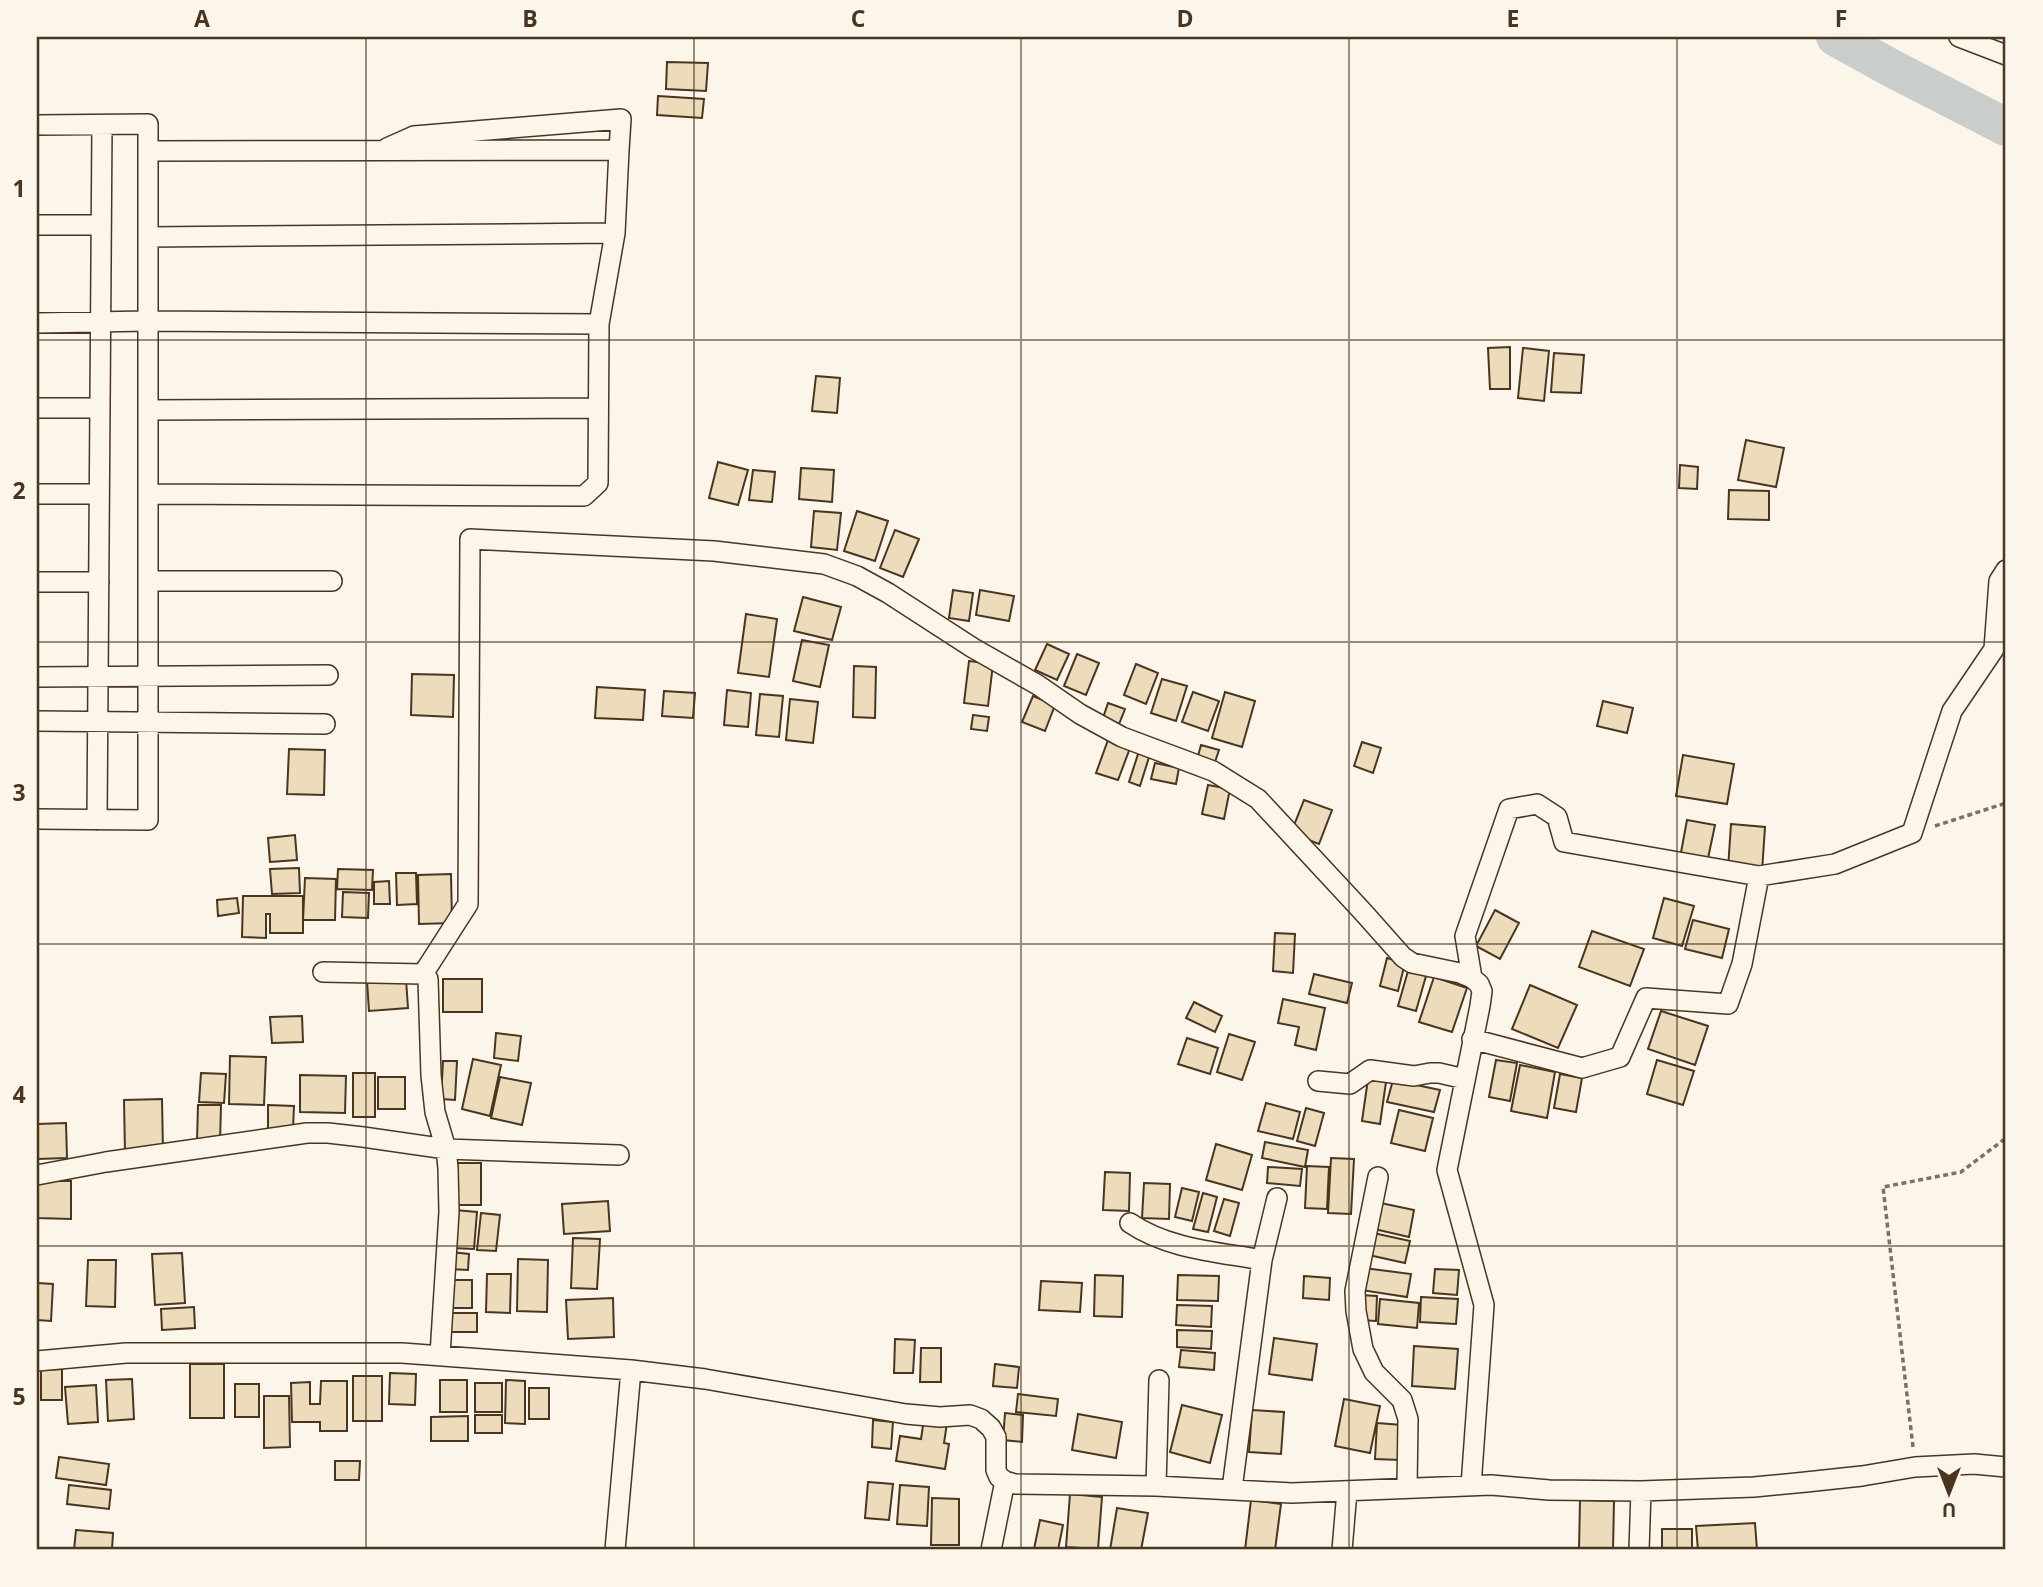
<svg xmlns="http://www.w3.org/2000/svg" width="2043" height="1587" font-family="'Open Sans',sans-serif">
<rect width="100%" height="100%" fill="#fbf6e9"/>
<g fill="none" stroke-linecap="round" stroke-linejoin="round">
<!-- river -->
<path stroke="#c9cecd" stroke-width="38" d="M 1835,37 L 1893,69 L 2006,127"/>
</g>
<!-- building -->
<path fill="#ecdcbc" stroke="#4a3520" stroke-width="2" d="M 667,62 L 708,63 L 706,91 L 666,89 Z
M 658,96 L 704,99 L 702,118 L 657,115 Z
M 1510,347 L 1510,389 L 1490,389 L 1488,348 Z
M 1523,348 L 1549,351 L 1544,401 L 1518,398 Z
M 1554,353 L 1584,355 L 1581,393 L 1551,392 Z
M 816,376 L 840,378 L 837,413 L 812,411 Z
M 1746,440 L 1784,448 L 1776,487 L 1738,480 Z
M 718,462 L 748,470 L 738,505 L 709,498 Z
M 1680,465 L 1698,467 L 1697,489 L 1679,488 Z
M 801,468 L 834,470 L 832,502 L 799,499 Z
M 753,470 L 775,472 L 772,502 L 749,500 Z
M 1729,490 L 1769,491 L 1769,520 L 1728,519 Z
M 814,511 L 841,513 L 837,550 L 811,547 Z
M 857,511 L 888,521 L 875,561 L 844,551 Z
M 895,530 L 919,539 L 903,577 L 880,568 Z
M 953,590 L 973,593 L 969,621 L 949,618 Z
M 980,590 L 1014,596 L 1009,621 L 976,615 Z
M 803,597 L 841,607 L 832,640 L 794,631 Z
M 746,614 L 777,619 L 769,677 L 738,673 Z
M 802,640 L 829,645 L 820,687 L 793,681 Z
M 1047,644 L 1069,654 L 1057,680 L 1035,670 Z
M 1077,654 L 1099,663 L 1086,695 L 1064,686 Z
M 969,661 L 993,664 L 988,706 L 964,703 Z
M 1136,664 L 1158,673 L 1146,704 L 1124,695 Z
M 854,666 L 876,667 L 875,718 L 853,717 Z
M 412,674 L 454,675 L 453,717 L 411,715 Z
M 1162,679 L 1187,686 L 1176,721 L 1151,713 Z
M 597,687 L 645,690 L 643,720 L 595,718 Z
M 727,690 L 751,693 L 748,727 L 724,725 Z
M 664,691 L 695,693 L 693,718 L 662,716 Z
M 1193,692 L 1219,701 L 1208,731 L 1182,722 Z
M 1225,692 L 1255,701 L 1242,747 L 1212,738 Z
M 760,694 L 783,696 L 779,737 L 756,735 Z
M 1033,696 L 1055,705 L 1045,731 L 1022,722 Z
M 790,699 L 818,702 L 813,743 L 786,740 Z
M 1603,701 L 1633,708 L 1627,733 L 1597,726 Z
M 1108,703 L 1125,709 L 1119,724 L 1103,718 Z
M 973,715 L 989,717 L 987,731 L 971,729 Z
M 1108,740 L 1130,748 L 1118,780 L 1096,773 Z
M 1362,742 L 1381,748 L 1373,773 L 1354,766 Z
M 1201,745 L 1219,750 L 1213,768 L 1196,763 Z
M 289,749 L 325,750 L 324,795 L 287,794 Z
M 1139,751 L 1150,754 L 1140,786 L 1129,782 Z
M 1683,755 L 1734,764 L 1727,804 L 1676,796 Z
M 1155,763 L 1179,768 L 1176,784 L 1151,779 Z
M 1208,785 L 1230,789 L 1224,819 L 1202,814 Z
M 1304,800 L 1332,810 L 1319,844 L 1291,833 Z
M 1687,820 L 1715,825 L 1707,863 L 1680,858 Z
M 1731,824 L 1765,827 L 1762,872 L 1728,869 Z
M 295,835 L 297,860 L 270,862 L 268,838 Z
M 299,868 L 300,893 L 272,894 L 270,869 Z
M 338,869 L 373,870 L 372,890 L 337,889 Z
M 396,873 L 416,873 L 417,904 L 397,905 Z
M 451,874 L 452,923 L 419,924 L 418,875 Z
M 305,878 L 336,879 L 335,920 L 303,920 Z
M 389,881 L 390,904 L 374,904 L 374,882 Z
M 343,892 L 369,893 L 368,918 L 342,917 Z
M 243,896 L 303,896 L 303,933 L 270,933 L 270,914 L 266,914 L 266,938 L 242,937 Z
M 237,898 L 239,913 L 218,916 L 217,900 Z
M 1664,898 L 1694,906 L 1682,946 L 1653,938 Z
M 1495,910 L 1519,923 L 1500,959 L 1476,946 Z
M 1693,920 L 1729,929 L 1722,958 L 1685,949 Z
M 1592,931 L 1644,949 L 1630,986 L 1579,967 Z
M 1275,933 L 1295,934 L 1293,973 L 1273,971 Z
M 1387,958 L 1405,963 L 1398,991 L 1380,986 Z
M 1410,964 L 1428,969 L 1416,1011 L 1398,1006 Z
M 1314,974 L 1352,983 L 1347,1003 L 1309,994 Z
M 1434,977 L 1467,988 L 1452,1032 L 1419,1022 Z
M 406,979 L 408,1008 L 369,1011 L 367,981 Z
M 443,979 L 482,979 L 482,1012 L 443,1012 Z
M 1530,985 L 1577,1005 L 1558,1048 L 1512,1029 Z
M 1283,999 L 1325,1008 L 1316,1050 L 1295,1045 L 1299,1027 L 1278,1023 Z
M 1194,1002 L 1222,1016 L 1215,1032 L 1186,1018 Z
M 1661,1011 L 1708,1026 L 1695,1065 L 1648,1049 Z
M 302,1016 L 303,1042 L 272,1043 L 270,1017 Z
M 496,1033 L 521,1036 L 518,1061 L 494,1058 Z
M 1229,1034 L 1255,1042 L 1242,1080 L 1217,1072 Z
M 1187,1038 L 1218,1048 L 1210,1074 L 1178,1064 Z
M 230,1056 L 266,1057 L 264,1105 L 229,1104 Z
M 473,1059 L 501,1065 L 490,1116 L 462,1109 Z
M 1496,1060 L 1517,1063 L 1510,1101 L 1489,1097 Z
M 1657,1060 L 1694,1071 L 1683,1105 L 1647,1094 Z
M 443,1061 L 457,1061 L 455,1100 L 441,1099 Z
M 1520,1065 L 1555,1072 L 1547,1118 L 1511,1111 Z
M 201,1073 L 226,1074 L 224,1103 L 199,1102 Z
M 353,1073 L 375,1073 L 375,1117 L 353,1117 Z
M 1560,1074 L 1582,1078 L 1576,1112 L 1554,1108 Z
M 300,1075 L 346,1076 L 345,1113 L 300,1112 Z
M 378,1077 L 405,1077 L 405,1109 L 378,1109 Z
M 500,1077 L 531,1083 L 522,1125 L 491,1118 Z
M 1368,1079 L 1386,1082 L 1380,1124 L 1362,1121 Z
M 1393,1080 L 1440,1090 L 1434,1112 L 1387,1102 Z
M 162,1099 L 163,1152 L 125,1153 L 124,1100 Z
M 1266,1103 L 1300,1112 L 1293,1139 L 1258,1131 Z
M 198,1105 L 221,1105 L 220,1143 L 197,1142 Z
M 268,1105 L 294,1106 L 293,1129 L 268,1129 Z
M 1306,1108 L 1324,1113 L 1315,1146 L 1297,1141 Z
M 1399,1110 L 1433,1118 L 1425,1151 L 1391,1143 Z
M 66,1123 L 67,1158 L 37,1159 L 37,1124 Z
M 1265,1142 L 1308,1150 L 1305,1167 L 1262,1158 Z
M 1216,1144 L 1252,1155 L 1242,1190 L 1206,1180 Z
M 1331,1158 L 1354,1159 L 1351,1214 L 1328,1213 Z
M 457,1163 L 481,1163 L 481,1205 L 456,1205 Z
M 1307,1166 L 1329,1167 L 1327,1209 L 1305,1208 Z
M 1268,1167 L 1302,1169 L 1300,1186 L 1267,1183 Z
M 1105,1172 L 1130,1173 L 1129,1211 L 1103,1210 Z
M 37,1181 L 71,1181 L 71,1219 L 37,1218 Z
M 1144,1183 L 1170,1184 L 1169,1219 L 1142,1218 Z
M 1182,1188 L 1199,1192 L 1192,1221 L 1175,1217 Z
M 1203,1193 L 1217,1197 L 1208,1232 L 1193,1229 Z
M 1224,1199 L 1239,1203 L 1230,1236 L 1214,1231 Z
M 608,1201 L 610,1231 L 564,1234 L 562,1204 Z
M 1376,1202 L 1414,1210 L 1409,1237 L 1370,1228 Z
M 455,1210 L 477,1212 L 474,1249 L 452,1248 Z
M 481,1213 L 500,1215 L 496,1251 L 477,1250 Z
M 1369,1232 L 1410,1241 L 1405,1263 L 1364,1254 Z
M 573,1238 L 600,1239 L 597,1289 L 571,1288 Z
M 451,1252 L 469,1254 L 468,1270 L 449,1269 Z
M 182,1253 L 185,1303 L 155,1305 L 152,1254 Z
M 518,1259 L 548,1260 L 547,1312 L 517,1311 Z
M 88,1260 L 116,1260 L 115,1307 L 86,1306 Z
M 1364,1268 L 1411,1274 L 1407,1297 L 1361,1290 Z
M 1435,1269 L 1459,1270 L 1457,1295 L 1433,1293 Z
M 487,1274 L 511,1274 L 510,1313 L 486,1312 Z
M 1095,1275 L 1123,1276 L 1122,1317 L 1094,1316 Z
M 1178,1275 L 1219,1276 L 1218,1301 L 1177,1300 Z
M 1304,1276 L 1330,1278 L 1329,1300 L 1303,1298 Z
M 449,1280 L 472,1280 L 472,1308 L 449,1308 Z
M 1041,1281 L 1082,1283 L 1080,1312 L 1039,1310 Z
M 37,1283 L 53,1284 L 51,1321 L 37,1320 Z
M 1360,1295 L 1377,1296 L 1376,1321 L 1359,1320 Z
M 1421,1297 L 1458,1299 L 1456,1324 L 1420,1322 Z
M 613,1298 L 614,1337 L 568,1339 L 566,1300 Z
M 1380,1299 L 1419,1303 L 1417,1328 L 1378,1324 Z
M 1177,1305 L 1212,1306 L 1211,1327 L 1176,1325 Z
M 194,1307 L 195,1328 L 162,1330 L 161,1309 Z
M 450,1313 L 477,1313 L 477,1332 L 450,1332 Z
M 1177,1330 L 1212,1331 L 1211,1349 L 1177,1347 Z
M 1274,1338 L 1317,1344 L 1312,1380 L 1269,1374 Z
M 895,1339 L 915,1340 L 913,1373 L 894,1373 Z
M 1414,1346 L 1458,1349 L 1455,1389 L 1412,1386 Z
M 921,1348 L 941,1348 L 941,1382 L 920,1382 Z
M 1181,1350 L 1215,1353 L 1214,1370 L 1179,1367 Z
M 190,1364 L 224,1364 L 224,1418 L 190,1418 Z
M 995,1364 L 1019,1367 L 1017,1388 L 993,1386 Z
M 62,1369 L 62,1400 L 41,1400 L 41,1370 Z
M 390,1373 L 416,1374 L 415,1405 L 389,1404 Z
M 353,1376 L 382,1376 L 382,1421 L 353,1421 Z
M 132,1379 L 134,1419 L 108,1421 L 106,1380 Z
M 440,1380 L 467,1380 L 467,1412 L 440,1412 Z
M 506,1380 L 525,1381 L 525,1424 L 505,1423 Z
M 321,1381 L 347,1381 L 347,1431 L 320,1431 L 320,1422 L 292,1422 L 291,1383 L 310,1382 L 310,1404 L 320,1404 Z
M 475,1383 L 502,1383 L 502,1412 L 475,1412 Z
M 235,1384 L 259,1384 L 259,1417 L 235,1417 Z
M 96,1385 L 98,1422 L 68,1424 L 65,1387 Z
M 529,1388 L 549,1388 L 549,1419 L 529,1419 Z
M 1018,1394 L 1058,1399 L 1056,1416 L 1016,1412 Z
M 264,1396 L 289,1396 L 290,1447 L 264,1448 Z
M 1344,1399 L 1380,1406 L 1370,1453 L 1335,1446 Z
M 1182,1405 L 1222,1415 L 1210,1463 L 1170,1452 Z
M 1252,1410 L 1284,1412 L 1281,1454 L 1249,1452 Z
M 1005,1413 L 1023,1415 L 1022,1442 L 1003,1440 Z
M 1078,1414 L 1122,1422 L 1116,1458 L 1072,1450 Z
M 475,1415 L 502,1415 L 502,1433 L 475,1433 Z
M 468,1416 L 468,1441 L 431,1441 L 431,1417 Z
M 924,1419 L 947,1423 L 944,1443 L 949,1444 L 945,1469 L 896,1461 L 900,1436 L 921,1439 Z
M 873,1420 L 893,1422 L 891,1449 L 872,1447 Z
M 1377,1423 L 1402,1425 L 1400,1460 L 1375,1459 Z
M 59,1457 L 109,1464 L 106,1485 L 56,1478 Z
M 335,1461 L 360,1461 L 359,1480 L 335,1480 Z
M 868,1482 L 893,1484 L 889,1520 L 865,1518 Z
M 69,1485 L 111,1490 L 109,1509 L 67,1504 Z
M 900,1485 L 929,1487 L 927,1526 L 897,1524 Z
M 1070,1494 L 1102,1497 L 1098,1549 L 1066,1547 Z
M 932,1498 L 959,1499 L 959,1545 L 931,1545 Z
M 1251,1500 L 1281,1504 L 1275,1550 L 1245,1550 Z
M 1580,1500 L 1614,1501 L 1613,1550 L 1579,1550 Z
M 1117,1508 L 1148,1513 L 1141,1550 L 1110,1550 Z
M 1040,1520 L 1063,1525 L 1058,1550 L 1034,1549 Z
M 1755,1523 L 1757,1550 L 1698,1550 L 1696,1526 Z
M 1662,1529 L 1692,1529 L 1692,1550 L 1662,1550 Z
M 76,1530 L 113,1533 L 112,1550 L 74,1550 Z"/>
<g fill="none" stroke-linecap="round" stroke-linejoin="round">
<!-- street casing -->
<g stroke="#4a3520" stroke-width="22">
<path id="street" d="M 1959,37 L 2006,55
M 37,125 L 148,124 L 148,820 L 37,819
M 387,148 L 414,136 L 621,119 L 619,150
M 148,151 L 619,150 L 615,233 L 599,324 L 598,483 L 584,496 L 148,494
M 37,225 L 101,225
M 148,237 L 615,233
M 37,323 L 148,321 L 599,324
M 37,408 L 100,408
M 148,410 L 598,408
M 37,494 L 99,494
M 148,581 L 332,581
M 37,582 L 99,582
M 37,677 L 328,675
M 37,721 L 325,724
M 97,820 L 102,125
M 323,972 L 423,974 L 428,979 L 431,1075 L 435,1112 L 446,1149 L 448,1168 L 449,1212 L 440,1355
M 423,974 L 468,904 L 470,539 L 714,551 L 824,564 L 857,576 L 888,593 L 973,648 L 1038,685 L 1080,714 L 1122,737 L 1213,771 L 1258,799 L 1363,912 L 1403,957 L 1412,963 L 1460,973 L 1472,978 L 1479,984 L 1482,991 L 1480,1006 L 1447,1170 L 1484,1305 L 1471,1486
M 1472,978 L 1465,936 L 1509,809 L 1537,804 L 1557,817 L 1564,842 L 1759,876 L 1835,864 L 1912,833 L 1952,711 L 1994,649 L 1999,581 L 2006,570
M 1472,1039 L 1582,1068 L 1620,1057 L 1646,998 L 1728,1004 L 1742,964 L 1759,876
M 1318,1081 L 1350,1084 L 1370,1070 L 1414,1076 L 1430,1073 L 1439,1073 L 1465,1079
M 37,1175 L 106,1162 L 307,1133 L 328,1133 L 363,1137 L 446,1149 L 619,1155
M 1378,1177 L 1355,1291 L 1356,1311 L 1363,1349 L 1374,1372 L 1402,1400 L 1408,1419 L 1407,1487
M 1130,1223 C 1168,1249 1218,1252 1262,1260
M 37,1361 L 126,1353 L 402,1353 L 631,1370 L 705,1379 L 906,1414 L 940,1417 L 970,1415 L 981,1419 L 991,1428 L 996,1437 L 996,1470 L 999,1477 L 1005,1481 L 1015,1484 L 1156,1486 L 1292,1493 L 1491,1485 L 1549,1490 L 1641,1491 L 1754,1487 L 1806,1482 L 1862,1476 L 1915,1467 L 1974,1464 L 2006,1467
M 1156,1486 L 1159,1380
M 1232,1489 L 1262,1260 L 1277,1198
M 615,1550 L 631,1370
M 991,1550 L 1005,1481
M 1342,1550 L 1347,1491
M 1639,1550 L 1641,1491"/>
</g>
<!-- path -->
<path stroke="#7f6f5c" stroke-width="3.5" stroke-dasharray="5 3.5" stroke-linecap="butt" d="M 1935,826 L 2006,803
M 1913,1447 L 1883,1187 L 1961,1172 L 2006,1138"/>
<!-- street -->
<use href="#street" stroke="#fbf6e9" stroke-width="19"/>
</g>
<!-- grid -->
<path fill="none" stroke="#4a3520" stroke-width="2" stroke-opacity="0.55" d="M 366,37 L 366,1550M 694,37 L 694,1550M 1021,37 L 1021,1550M 1349,37 L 1349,1550M 1677,37 L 1677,1550M 37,340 L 2006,340M 37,642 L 2006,642M 37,944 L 2006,944M 37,1246 L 2006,1246"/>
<!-- border -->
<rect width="2043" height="1587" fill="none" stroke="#fbf6e9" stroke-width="77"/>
<!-- north arrow -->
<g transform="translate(1949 1493) rotate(180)" stroke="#fbf6e9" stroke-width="5" paint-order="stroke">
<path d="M0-5L12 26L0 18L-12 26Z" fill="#4a3520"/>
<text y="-10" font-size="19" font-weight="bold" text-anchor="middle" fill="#4a3520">U</text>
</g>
<rect x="38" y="38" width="1966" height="1510" fill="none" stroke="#4a3520" stroke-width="2.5"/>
<g font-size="23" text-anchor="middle" font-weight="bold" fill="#4a3520">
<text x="202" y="27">A</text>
<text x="530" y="27">B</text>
<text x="858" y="27">C</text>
<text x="1185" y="27">D</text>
<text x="1513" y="27">E</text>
<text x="1841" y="27">F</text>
<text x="19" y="197">1</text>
<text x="19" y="499">2</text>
<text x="19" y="801">3</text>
<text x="19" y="1103">4</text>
<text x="19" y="1405">5</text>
</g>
</svg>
